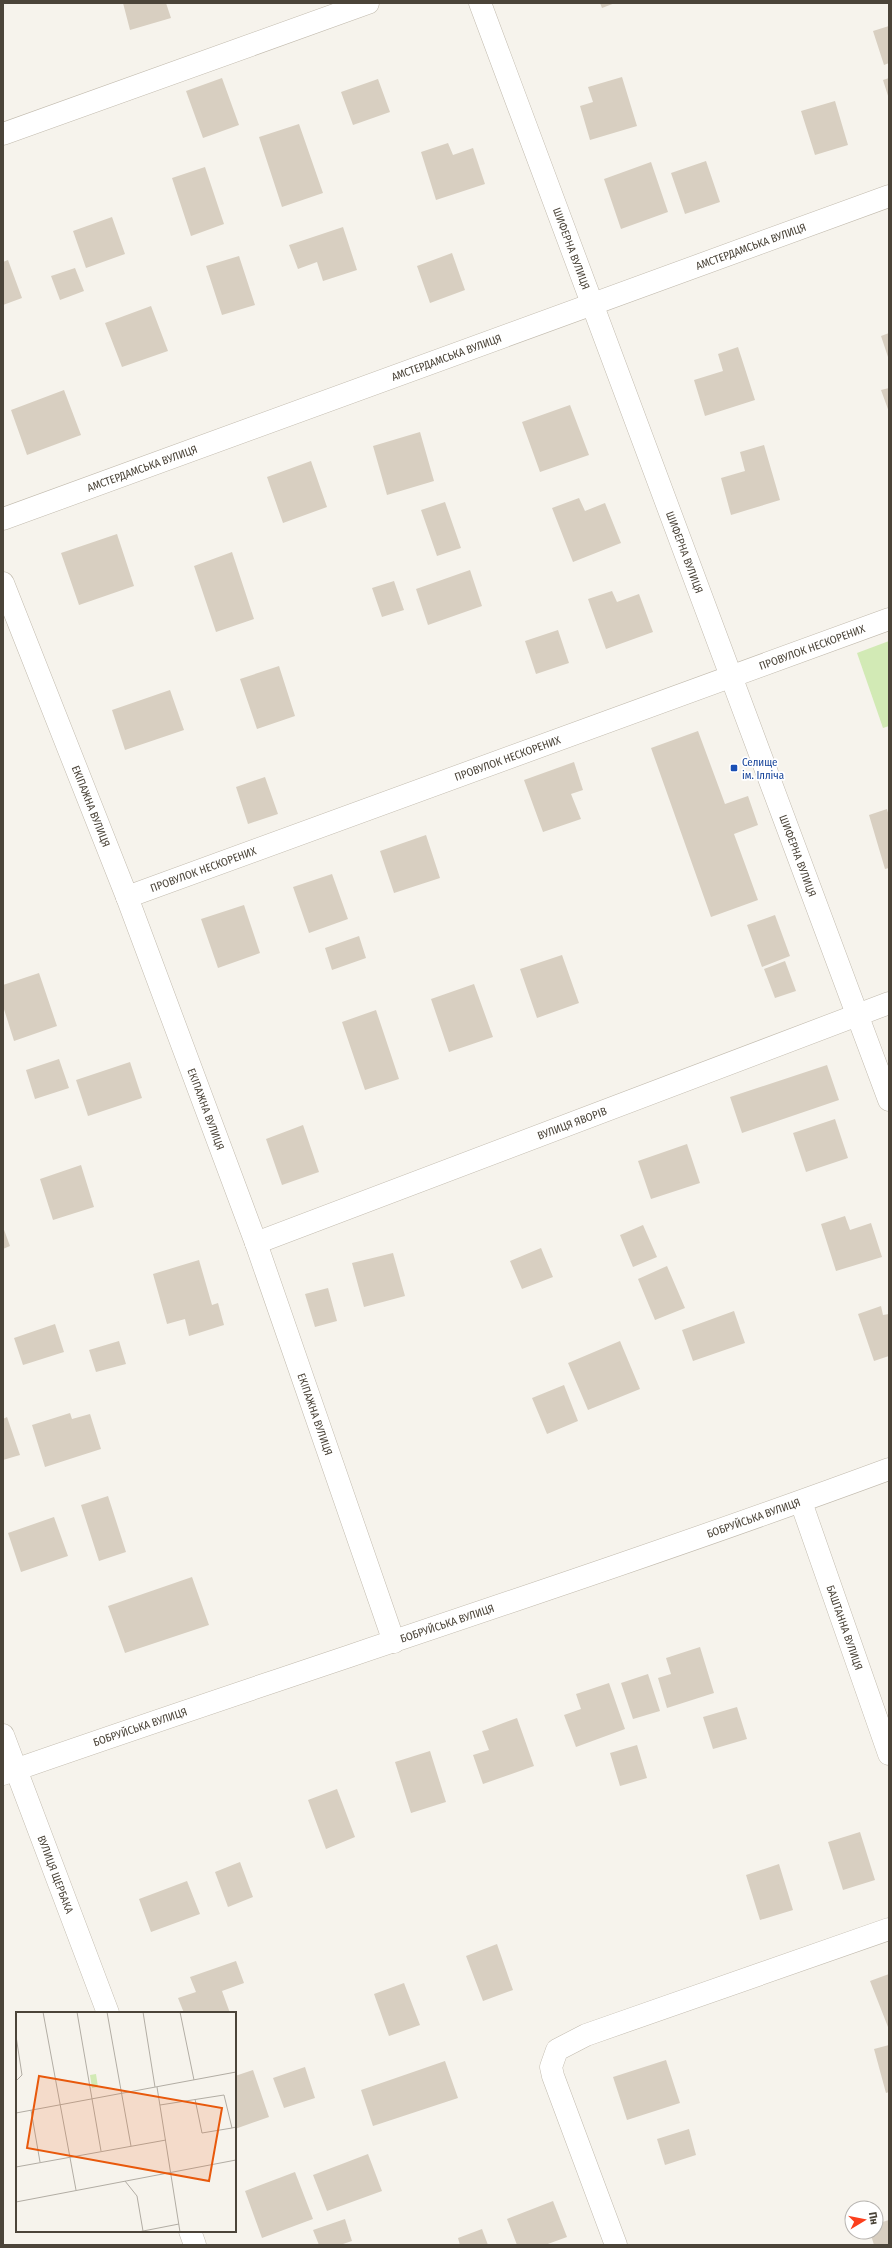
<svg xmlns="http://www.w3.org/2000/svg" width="892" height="2248" font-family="'Fira Sans Condensed',sans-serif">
<rect width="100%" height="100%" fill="#f6f3ec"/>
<!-- green -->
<path fill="#d2eab5" d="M 889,641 L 889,726 L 883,728 L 857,653 Z"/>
<!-- building -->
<path fill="#d8cfc1" d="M 123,3 L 166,3 L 171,18 L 130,30 Z
M 600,3 L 615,3 L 602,8 Z
M 889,26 L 889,63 L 884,65 L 873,31 Z
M 622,77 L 637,126 L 590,140 L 580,106 L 593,102 L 588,87 Z
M 222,78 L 239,125 L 203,138 L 186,91 Z
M 889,78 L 889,99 L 883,80 Z
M 378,79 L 390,112 L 353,125 L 341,92 Z
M 835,101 L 848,145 L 815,155 L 801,111 Z
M 299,124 L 323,193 L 282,207 L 259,137 Z
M 448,143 L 453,155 L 473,148 L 485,184 L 436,200 L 421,152 Z
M 706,161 L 720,202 L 685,214 L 671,173 Z
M 651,162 L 668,212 L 621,229 L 604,179 Z
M 205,167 L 224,224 L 191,236 L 172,178 Z
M 112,217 L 125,254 L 86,268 L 73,231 Z
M 343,227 L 357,270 L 323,281 L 317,262 L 298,269 L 289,245 Z
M 452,253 L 465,290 L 430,303 L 417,266 Z
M 239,256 L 255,305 L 222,315 L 206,266 Z
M 8,260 L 22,298 L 3,305 L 3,262 Z
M 75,268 L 84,291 L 60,300 L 51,276 Z
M 151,306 L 168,351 L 122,367 L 105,323 Z
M 889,333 L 889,360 L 881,336 Z
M 738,347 L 755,400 L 705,416 L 694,380 L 723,371 L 718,354 Z
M 889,388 L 889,412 L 881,390 Z
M 64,390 L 81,435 L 27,455 L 11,410 Z
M 570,405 L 589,455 L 540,472 L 522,422 Z
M 420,432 L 434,481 L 387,495 L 373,446 Z
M 764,445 L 780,500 L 731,515 L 721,478 L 745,471 L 740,452 Z
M 311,461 L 327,507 L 283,523 L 267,477 Z
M 579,498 L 585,511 L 605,503 L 621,543 L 573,562 L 552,508 Z
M 445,502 L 461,548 L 437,556 L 421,510 Z
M 117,534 L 134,586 L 79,605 L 61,553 Z
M 232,552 L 254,619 L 216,632 L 194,566 Z
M 470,570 L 482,606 L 428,625 L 416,589 Z
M 394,581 L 404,610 L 382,617 L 372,588 Z
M 612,591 L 617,602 L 639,594 L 653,632 L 606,649 L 588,599 Z
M 558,630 L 569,663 L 536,674 L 525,641 Z
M 279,666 L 295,716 L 257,729 L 240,679 Z
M 170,690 L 184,730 L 125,750 L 112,710 Z
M 698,731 L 725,804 L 748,796 L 758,825 L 734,834 L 758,900 L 711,917 L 651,748 Z
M 574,762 L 583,790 L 571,794 L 581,819 L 543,832 L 524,780 Z
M 265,777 L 278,814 L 248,824 L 236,787 Z
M 887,809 L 889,816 L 889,868 L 885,869 L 869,815 Z
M 426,835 L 440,878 L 394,893 L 380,851 Z
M 332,874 L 348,919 L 309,933 L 293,887 Z
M 244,905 L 260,953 L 218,968 L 201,919 Z
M 775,915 L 790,956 L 762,967 L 747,925 Z
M 359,936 L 366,958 L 332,970 L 325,948 Z
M 562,955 L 579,1003 L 537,1018 L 520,969 Z
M 785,961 L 796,991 L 775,998 L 764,969 Z
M 39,973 L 57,1026 L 14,1041 L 3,1006 L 3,985 Z
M 474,984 L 493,1037 L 449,1052 L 431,999 Z
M 376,1010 L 399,1079 L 365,1090 L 342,1022 Z
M 59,1059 L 69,1088 L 35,1099 L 26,1070 Z
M 130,1062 L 142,1098 L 88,1116 L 76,1080 Z
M 827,1065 L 839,1100 L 742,1133 L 730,1097 Z
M 835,1119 L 848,1158 L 806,1172 L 793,1133 Z
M 303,1125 L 319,1172 L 282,1185 L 266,1139 Z
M 687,1144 L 700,1183 L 651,1199 L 638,1161 Z
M 81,1165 L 94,1207 L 53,1220 L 40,1179 Z
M 845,1216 L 850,1230 L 871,1223 L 882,1257 L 836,1271 L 821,1224 Z
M 643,1225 L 657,1257 L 633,1267 L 620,1235 Z
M 3,1227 L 10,1246 L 3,1249 Z
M 541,1248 L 553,1277 L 522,1289 L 510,1261 Z
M 393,1253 L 405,1296 L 364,1307 L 352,1263 Z
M 199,1260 L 212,1305 L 218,1303 L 224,1325 L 189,1336 L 185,1319 L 167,1324 L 153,1274 Z
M 667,1266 L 685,1308 L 655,1320 L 638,1279 Z
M 328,1288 L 337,1321 L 315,1327 L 305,1294 Z
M 881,1306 L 883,1315 L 889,1314 L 889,1356 L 874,1361 L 858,1314 Z
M 734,1311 L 745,1343 L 693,1361 L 682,1330 Z
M 55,1324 L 64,1352 L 23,1365 L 14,1338 Z
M 119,1341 L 126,1364 L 96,1372 L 89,1350 Z
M 620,1341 L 640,1389 L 588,1410 L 568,1363 Z
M 564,1385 L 578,1421 L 547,1434 L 532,1398 Z
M 70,1413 L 72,1419 L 90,1414 L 101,1449 L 45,1467 L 32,1425 Z
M 7,1417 L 20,1455 L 3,1460 L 3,1419 Z
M 108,1496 L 126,1552 L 99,1561 L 81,1505 Z
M 54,1517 L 68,1556 L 21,1572 L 8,1533 Z
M 192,1577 L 209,1625 L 125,1653 L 108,1606 Z
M 700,1647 L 714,1693 L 667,1708 L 658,1678 L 671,1674 L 666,1658 Z
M 648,1674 L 660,1711 L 633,1719 L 621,1683 Z
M 609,1683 L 625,1729 L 576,1747 L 564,1715 L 581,1709 L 576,1694 Z
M 737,1707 L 747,1739 L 713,1749 L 703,1717 Z
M 517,1718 L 534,1766 L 483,1784 L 473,1755 L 489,1750 L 482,1731 Z
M 637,1745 L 647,1778 L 620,1786 L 610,1753 Z
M 430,1751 L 446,1802 L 411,1813 L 395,1762 Z
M 337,1789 L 355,1837 L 326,1849 L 308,1800 Z
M 860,1832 L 875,1880 L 843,1890 L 828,1842 Z
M 240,1862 L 253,1897 L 228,1907 L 215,1872 Z
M 779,1864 L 793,1910 L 760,1920 L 746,1875 Z
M 187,1881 L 200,1914 L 151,1932 L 139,1899 Z
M 497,1944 L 513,1990 L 483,2001 L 466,1956 Z
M 236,1961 L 244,1983 L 222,1991 L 230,2013 L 184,2013 L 178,1998 L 196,1992 L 190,1977 Z
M 889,1974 L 889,2027 L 888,2027 L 870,1981 Z
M 404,1983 L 420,2025 L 389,2036 L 374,1994 Z
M 889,2045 L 889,2092 L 886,2093 L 874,2049 Z
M 666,2060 L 680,2103 L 627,2120 L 613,2077 Z
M 445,2061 L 458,2098 L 373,2126 L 361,2090 Z
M 305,2067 L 315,2098 L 284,2108 L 273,2078 Z
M 253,2070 L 269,2117 L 235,2129 L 235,2076 Z
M 689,2129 L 696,2155 L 665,2165 L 657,2139 Z
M 368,2154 L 382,2191 L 327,2211 L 313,2175 Z
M 295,2172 L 313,2219 L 262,2238 L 245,2191 Z
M 553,2201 L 567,2237 L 545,2245 L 517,2245 L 507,2219 Z
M 345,2219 L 352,2241 L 340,2245 L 319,2245 L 313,2230 Z
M 889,2220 L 889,2245 L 874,2245 L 870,2232 L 876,2232 L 876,2224 Z
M 482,2229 L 488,2245 L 460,2245 L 458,2238 Z"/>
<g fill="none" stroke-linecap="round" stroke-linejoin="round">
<!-- minor casing -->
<g stroke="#c2bbae" stroke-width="23">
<g id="minor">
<path id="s1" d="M 480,3 L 889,1100"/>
<path d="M 3,134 L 368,3"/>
<path id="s2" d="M 3,519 L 889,196"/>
<path id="s3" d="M 3,583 L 127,897 L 256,1243 L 394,1642"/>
<path id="s4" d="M 127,897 L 889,619"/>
<path id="s5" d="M 256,1243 L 889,1003"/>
<path id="s6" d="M 801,1502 L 889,1754"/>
<path id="s7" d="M 3,1735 L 108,2013"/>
<path id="s8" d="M 3,1774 C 298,1671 596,1577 889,1469"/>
<path d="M 190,2231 L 195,2245"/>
<path d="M 616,2245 L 553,2076 L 551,2067 L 557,2050 L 586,2035 L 889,1929"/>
</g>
</g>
<!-- minor -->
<use href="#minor" stroke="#fff" stroke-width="22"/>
</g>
<!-- markers -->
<rect fill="#1a4fb4" stroke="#fff" stroke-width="1.5" x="730" y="764" width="8" height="8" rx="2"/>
<g text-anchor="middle" stroke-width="3.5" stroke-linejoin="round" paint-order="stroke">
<!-- street labels -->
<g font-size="11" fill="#4b4439" stroke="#fff">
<text dy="4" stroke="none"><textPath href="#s2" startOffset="796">АМСТЕРДАМСЬКА ВУЛИЦЯ</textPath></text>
<text dy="4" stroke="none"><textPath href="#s1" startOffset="262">ШИФЕРНА ВУЛИЦЯ</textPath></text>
<text dy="4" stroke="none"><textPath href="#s2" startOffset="472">АМСТЕРДАМСЬКА ВУЛИЦЯ</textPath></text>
<text dy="4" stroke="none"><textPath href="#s2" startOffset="148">АМСТЕРДАМСЬКА ВУЛИЦЯ</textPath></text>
<text dy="4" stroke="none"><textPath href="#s1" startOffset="586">ШИФЕРНА ВУЛИЦЯ</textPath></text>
<text dy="4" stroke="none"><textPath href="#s4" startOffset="729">ПРОВУЛОК НЕСКОРЕНИХ</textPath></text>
<text dy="4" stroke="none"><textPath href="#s4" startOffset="405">ПРОВУЛОК НЕСКОРЕНИХ</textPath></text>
<text dy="4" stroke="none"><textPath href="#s3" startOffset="240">ЕКІПАЖНА ВУЛИЦЯ</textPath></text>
<text dy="4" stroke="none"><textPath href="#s1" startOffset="910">ШИФЕРНА ВУЛИЦЯ</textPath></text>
<text dy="4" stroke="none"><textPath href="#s4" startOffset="81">ПРОВУЛОК НЕСКОРЕНИХ</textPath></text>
<text dy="4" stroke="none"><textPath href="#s3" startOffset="564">ЕКІПАЖНА ВУЛИЦЯ</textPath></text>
<text dy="4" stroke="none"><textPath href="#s5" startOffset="338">ВУЛИЦЯ ЯВОРІВ</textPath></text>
<text dy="4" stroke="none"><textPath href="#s3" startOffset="888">ЕКІПАЖНА ВУЛИЦЯ</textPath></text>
<text dy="4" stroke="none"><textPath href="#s8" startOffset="793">БОБРУЙСЬКА ВУЛИЦЯ</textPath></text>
<text dy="4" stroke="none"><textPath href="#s8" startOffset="469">БОБРУЙСЬКА ВУЛИЦЯ</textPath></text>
<text dy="4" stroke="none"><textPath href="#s6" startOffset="133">БАШТАННА ВУЛИЦЯ</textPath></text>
<text dy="4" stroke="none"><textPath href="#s8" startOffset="145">БОБРУЙСЬКА ВУЛИЦЯ</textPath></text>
<text dy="4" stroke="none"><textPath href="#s7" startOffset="149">ВУЛИЦЯ ЩЕРБАКА</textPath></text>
</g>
<!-- transit labels -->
<g font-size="11" fill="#164399" stroke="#fff" text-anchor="start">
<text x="742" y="766">Селище<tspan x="742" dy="13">ім. Ілліча</tspan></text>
</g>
</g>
<!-- overview -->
<g transform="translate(16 2012)">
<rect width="220" height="220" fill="#f6f3ec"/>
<path d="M 80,62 L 82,75 L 76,76 L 74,63 Z" fill="#d2eab5"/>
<path fill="none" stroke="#b2ada4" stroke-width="1" d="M 27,0 L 60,178M 61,0 L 85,139M 91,0 L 115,134M 127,0 L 139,75M 164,0 L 178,68M 0,24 L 6,63 L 0,69M 141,75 L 164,220M 179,87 L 186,121 L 216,116M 144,93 L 208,83 L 216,116 L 220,115M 15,98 L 24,150M 0,101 L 220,60M 0,155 L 150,128M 109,169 L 121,184 L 127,219M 0,190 L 220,148M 122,220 L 163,212"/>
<path fill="#e8590c" fill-opacity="0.15" stroke="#e8590c" stroke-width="2" d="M 23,64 L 206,96 L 193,169 L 11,136 Z"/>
<rect width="220" height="220" fill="none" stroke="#4b4439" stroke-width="2"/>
</g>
<!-- border -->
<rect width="892" height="2248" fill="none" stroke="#4b4439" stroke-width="8"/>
<!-- north arrow -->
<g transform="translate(864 2220) rotate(80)"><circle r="19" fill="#ffffff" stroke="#b7b4b0"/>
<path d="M0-3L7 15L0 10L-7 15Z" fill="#fc3f1d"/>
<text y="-6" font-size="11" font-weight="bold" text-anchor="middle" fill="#4b4439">Пн</text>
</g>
</svg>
